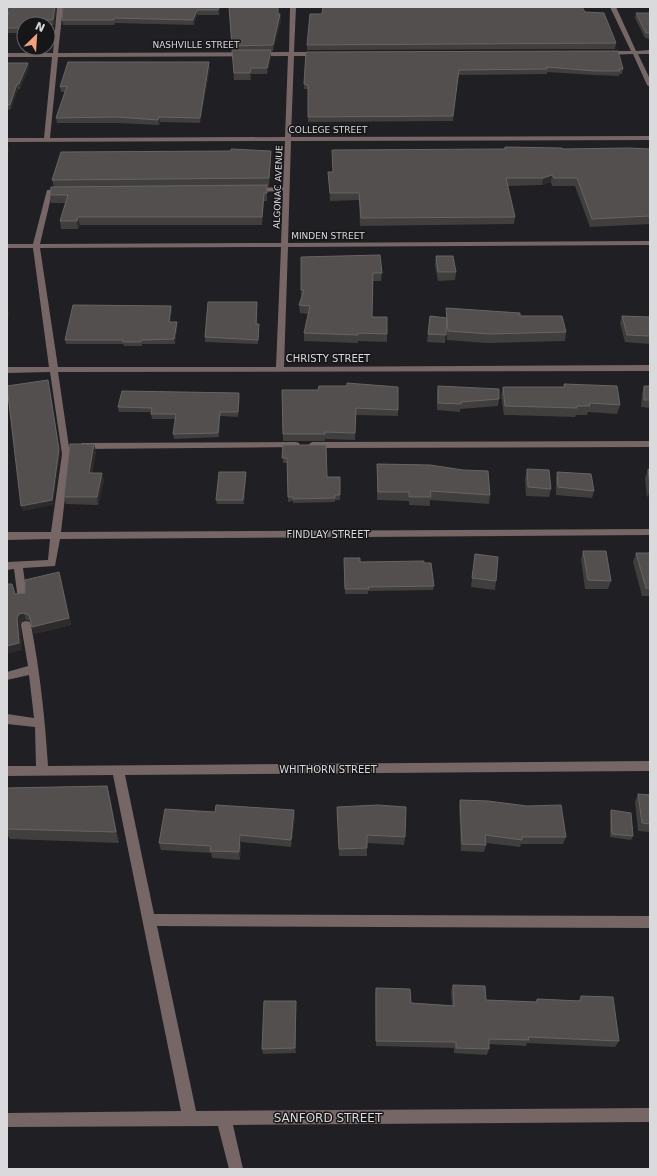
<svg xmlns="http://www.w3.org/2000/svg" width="657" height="1176" font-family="'DejaVu Sans',sans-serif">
<rect width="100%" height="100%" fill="#201f23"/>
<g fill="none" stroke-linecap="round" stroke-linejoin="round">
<!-- minor -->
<path fill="#766766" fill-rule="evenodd" d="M 57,7 L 63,7 L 58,53 L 289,52 L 290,7 L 296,7 L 294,52 L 319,52 L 322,54 L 319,56 L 294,56 L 291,137 L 650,136 L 650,140 L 291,141 L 288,243 L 650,241 L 650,245 L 288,247 L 284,367 L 650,365 L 650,371 L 58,372 L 70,454 L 61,532 L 650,529 L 650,535 L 60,539 L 55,566 L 23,568 L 27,597 L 26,600 L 18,600 L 14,569 L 7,570 L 7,562 L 48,560 L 50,539 L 7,540 L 7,532 L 51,532 L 62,454 L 50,372 L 7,373 L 7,367 L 49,367 L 33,248 L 7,248 L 7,244 L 33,244 L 47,190 L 63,189 L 66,191 L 63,193 L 52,193 L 40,244 L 281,243 L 283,191 L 255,192 L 252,190 L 255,188 L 283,187 L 285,141 L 7,142 L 7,138 L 44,138 L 52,57 L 7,57 L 7,53 L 53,53 ZM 288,56 L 285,137 L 50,138 L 58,57 ZM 281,247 L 276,367 L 58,367 L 40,248 Z
M 610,7 L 616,7 L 636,51 L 650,50 L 650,54 L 638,54 L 650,79 L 650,87 L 647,85 L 633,54 L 605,55 L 602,53 L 605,51 L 631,51 Z
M 650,441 L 650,447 L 312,448 L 308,445 L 312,442 Z
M 296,442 L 299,443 L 300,445 L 299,447 L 82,449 L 78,446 L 82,443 Z
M 26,621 L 30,622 L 31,625 C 40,672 45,718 48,766 L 650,761 L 650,771 L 125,775 L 154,914 L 650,916 L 650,928 L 157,926 L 196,1111 L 650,1108 L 650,1122 L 233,1125 L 243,1169 L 229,1169 L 218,1126 L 7,1127 L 7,1113 L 181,1111 L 113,775 L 7,776 L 7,766 L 36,766 L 35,727 L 7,724 L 7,714 L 34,718 L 29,675 L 7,680 L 7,672 L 28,666 L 21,625 L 22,622 Z"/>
</g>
<!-- wall -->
<path fill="#413f3d" d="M 57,7 L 54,25 L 48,25 L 48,24 L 24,24 L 24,33 L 7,33 L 7,8 Z
M 220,7 L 219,15 L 197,15 L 194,25 L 115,23 L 114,25 L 63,25 L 62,20 Z
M 229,7 L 280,14 L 281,20 L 273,51 L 271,51 L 271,57 L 267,74 L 251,74 L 251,80 L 234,80 Z
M 585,12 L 616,43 L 615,49 L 307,50 L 307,45 L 322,14 Z
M 636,13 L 650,13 L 650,39 L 645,38 L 635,18 Z
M 306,52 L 623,69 L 622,74 L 619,74 L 619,76 L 594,75 L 547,72 L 547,74 L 458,75 L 453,121 L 308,122 L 308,89 L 304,89 Z
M 7,63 L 28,63 L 29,67 L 20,89 L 18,89 L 11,109 L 7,110 Z
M 210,67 L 200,123 L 160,122 L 159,125 L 116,123 L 57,123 L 56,118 L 65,92 L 61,92 L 60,87 Z
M 505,147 L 563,149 L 650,149 L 650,224 L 590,227 L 575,186 L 552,186 L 551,182 L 542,185 L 508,186 L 515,217 L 514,224 L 360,226 L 359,200 L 330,201 L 328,172 L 333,172 L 504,149 Z
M 271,158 L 269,186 L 267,186 L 267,201 L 264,201 L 262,225 L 80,225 L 78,229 L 61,229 L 60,221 L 65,203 L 51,203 L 50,195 L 54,187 L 52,180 Z
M 436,256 L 456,272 L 455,280 L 438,281 L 435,265 Z
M 301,257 L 382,273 L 381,281 L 373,281 L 372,317 L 387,334 L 387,342 L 358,341 L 358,343 L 304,341 L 304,333 L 308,314 L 300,313 L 299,305 L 302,298 L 301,298 Z
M 257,302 L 257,324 L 259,329 L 258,344 L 205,342 L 205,337 Z
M 446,308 L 520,316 L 566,332 L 565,341 L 487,343 L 447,340 L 446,329 L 445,343 L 427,342 L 430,316 L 446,318 Z
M 172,310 L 170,322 L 177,327 L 175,344 L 142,344 L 142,346 L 124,346 L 123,344 L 66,344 L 65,340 Z
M 622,316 L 650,317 L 650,344 L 625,342 L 620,323 Z
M 564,384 L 620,405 L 617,414 L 588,412 L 587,415 L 576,415 L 575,417 L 504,415 L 501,395 L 503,387 L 563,387 Z
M 438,386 L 499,399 L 498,406 L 460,409 L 460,412 L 437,410 L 437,393 Z
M 644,386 L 650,386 L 650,408 L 641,407 L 642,394 Z
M 282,390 L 398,410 L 398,416 L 356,415 L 355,440 L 325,439 L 325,441 L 283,441 Z
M 240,397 L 238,417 L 220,416 L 219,437 L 174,439 L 173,434 L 175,419 L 152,419 L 151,414 L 151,412 L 119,412 L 118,407 Z
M 283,445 L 327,477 L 340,477 L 340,500 L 335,500 L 335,502 L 293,503 L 293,501 L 288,502 L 287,463 L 283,463 Z
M 96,451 L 92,473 L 104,480 L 98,505 L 66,504 L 64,497 Z
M 377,464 L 490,495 L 489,504 L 430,500 L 430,506 L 409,505 L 409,501 L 377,500 Z
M 527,469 L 551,489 L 549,497 L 526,496 L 525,478 Z
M 648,469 L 650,470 L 650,497 L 647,497 L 645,478 Z
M 246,472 L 246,476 L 244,504 L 217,504 L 216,500 Z
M 557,472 L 594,491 L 592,498 L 556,495 L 556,479 Z
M 583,551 L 611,581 L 608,589 L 585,589 L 581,559 Z
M 636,553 L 650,553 L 650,596 L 642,596 L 633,562 Z
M 475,554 L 496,581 L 495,590 L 471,587 Z
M 344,558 L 360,562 L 424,563 L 434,586 L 433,590 L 368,591 L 368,594 L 345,594 Z
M 61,579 L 71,625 L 34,634 L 30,621 L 26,620 L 22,621 L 20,625 L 22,650 L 16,594 L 25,593 Z
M 107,786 L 110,797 L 119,843 L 10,839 L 7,834 L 7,788 Z
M 638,794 L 650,795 L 650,832 L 638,831 L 635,802 Z
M 460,800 L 566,837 L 563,844 L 521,844 L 520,847 L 486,843 L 486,845 L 484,852 L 461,851 L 459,807 Z
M 337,807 L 405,837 L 404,845 L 367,843 L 367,856 L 339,856 Z
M 611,810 L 633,836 L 631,840 L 610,837 L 610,814 Z
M 295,817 L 291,847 L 241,842 L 240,860 L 212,858 L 211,853 L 161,850 L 159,843 Z
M 453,985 L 486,1000 L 536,1002 L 537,999 L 578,1001 L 581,996 L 619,1041 L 615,1047 L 527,1043 L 526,1046 L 489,1044 L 489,1049 L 487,1055 L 454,1053 L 454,1048 L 376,1046 L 375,994 L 376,988 L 411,1003 L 452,1005 L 451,991 Z
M 296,1007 L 296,1053 L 263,1054 L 262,1049 Z"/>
<!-- shaded-wall -->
<path fill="#2d2b2b" d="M 55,7 L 57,7 L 54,25 L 53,20 Z
M 219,7 L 220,7 L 219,15 L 218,10 Z
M 197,10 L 197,15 L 194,25 L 193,20 Z
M 280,14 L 281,20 L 273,51 L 273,45 Z
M 32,19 L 33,24 L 30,24 Z
M 271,50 L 271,57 L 267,74 L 267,68 Z
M 209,62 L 210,67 L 200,123 L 200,118 Z
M 28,63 L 29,67 L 20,89 L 19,84 Z
M 251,68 L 251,80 L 250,73 Z
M 17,84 L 18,89 L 11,109 L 10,105 Z
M 159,117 L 160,122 L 159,125 L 158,120 Z
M 8,146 L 9,150 L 7,156 L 7,149 Z
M 271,151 L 271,158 L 269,186 L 269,178 Z
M 552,175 L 551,182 L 542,185 L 543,178 Z
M 264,193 L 264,201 L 262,225 L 262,217 Z
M 78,217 L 80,225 L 78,229 L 77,221 Z
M 171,306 L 172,310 L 169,327 L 169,322 Z
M 8,309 L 9,315 L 7,320 L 7,311 Z
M 177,322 L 177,327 L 175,344 L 174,339 Z
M 48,380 L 60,454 L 53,505 L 23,511 L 21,506 Z
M 239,393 L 240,397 L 238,417 L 238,412 Z
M 220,412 L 220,416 L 219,437 L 218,433 Z
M 94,444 L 96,451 L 90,480 L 89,473 Z
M 246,472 L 246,476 L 244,504 L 243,500 Z
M 102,473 L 104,480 L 98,505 L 97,497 Z
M 650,490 L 650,497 L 647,497 Z
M 7,572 L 9,582 L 7,583 Z
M 59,572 L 61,579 L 71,625 L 34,634 L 32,627 Z
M 24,613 L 26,620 L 22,621 L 20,625 L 22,650 L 7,654 L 7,646 L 17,618 L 19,614 Z
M 107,786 L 110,797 L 119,843 L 116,832 Z
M 294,810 L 295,817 L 291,847 L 291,840 Z
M 240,835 L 241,842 L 240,860 L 239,852 Z
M 296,1001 L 296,1053 L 295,1048 Z"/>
<!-- building -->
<path fill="#524f4e" stroke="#676564" d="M 7,7 L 55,7 L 53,20 L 32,19 L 30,24 L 24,24 L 24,28 L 7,28 L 7,16 L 9,13 L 7,13 Z
M 63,7 L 219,7 L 218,10 L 197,10 L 193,20 L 114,18 L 114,20 L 62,20 Z
M 229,7 L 278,7 L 278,14 L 280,14 L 273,45 L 232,46 Z
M 323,7 L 582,7 L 585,12 L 604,13 L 616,43 L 307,45 L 310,14 L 322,14 Z
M 636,13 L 650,13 L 650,33 L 646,33 Z
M 232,50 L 271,50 L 267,68 L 251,68 L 250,73 L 234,73 Z
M 618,51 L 623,69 L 619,69 L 620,71 L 595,71 L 547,67 L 547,69 L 459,70 L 453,116 L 308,117 L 308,85 L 304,84 L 306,52 Z
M 68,62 L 209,62 L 200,118 L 159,117 L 158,120 L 116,117 L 56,118 L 67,86 L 60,87 Z
M 7,63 L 28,63 L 19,84 L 17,84 L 10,105 L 7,105 Z
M 505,147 L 562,148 L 563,149 L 629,148 L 650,149 L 650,216 L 592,219 L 577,178 L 554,178 L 552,175 L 543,178 L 506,178 L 515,217 L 361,218 L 359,193 L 330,193 L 328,172 L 333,172 L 332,150 L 505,149 Z
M 231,149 L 271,151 L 269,178 L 52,180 L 61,152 L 231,151 Z
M 267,185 L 267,193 L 264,193 L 262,217 L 78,217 L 77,221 L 60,221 L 68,195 L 50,195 L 51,187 Z
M 380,255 L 382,273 L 373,273 L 372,317 L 387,317 L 387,334 L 358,333 L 358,335 L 304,333 L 310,306 L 299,305 L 304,290 L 301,290 L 301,257 Z
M 436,256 L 453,256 L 456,272 L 438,272 Z
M 208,302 L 257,302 L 256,324 L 259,324 L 258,340 L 205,337 Z
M 73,305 L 171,306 L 169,322 L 177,322 L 174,339 L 142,340 L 141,342 L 123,342 L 123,340 L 65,340 Z
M 446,308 L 520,313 L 520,316 L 562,316 L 566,332 L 489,334 L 448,331 L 447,318 L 446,335 L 428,334 L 430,316 L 447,318 Z
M 622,316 L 650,317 L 650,336 L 627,335 Z
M 48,380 L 59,449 L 52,500 L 21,506 L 7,386 Z
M 347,383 L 398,387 L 398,410 L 356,408 L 355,433 L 325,432 L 325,434 L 283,434 L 282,390 L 318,390 L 319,386 L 347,386 Z
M 564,384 L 617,386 L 620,405 L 589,403 L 590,406 L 577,406 L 577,408 L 505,406 L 503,387 L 565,387 Z
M 438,386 L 499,389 L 499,399 L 461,402 L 461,404 L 438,403 Z
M 644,386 L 650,386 L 650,400 L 644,400 Z
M 122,391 L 239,393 L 238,412 L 220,412 L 218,433 L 173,434 L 176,414 L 151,414 L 152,408 L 118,407 Z
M 70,444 L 94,444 L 89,473 L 102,473 L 97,497 L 64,497 Z
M 283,445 L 326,445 L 327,477 L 340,477 L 340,495 L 335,495 L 335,498 L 293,499 L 293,497 L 288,497 L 287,458 L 282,458 Z
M 377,464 L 430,465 L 463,470 L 488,471 L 490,495 L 430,491 L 431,497 L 409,497 L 409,492 L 378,492 Z
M 527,469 L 549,470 L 551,489 L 528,487 Z
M 648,469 L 650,470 L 650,486 Z
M 219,472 L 246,472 L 243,500 L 216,500 Z
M 557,472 L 591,474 L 594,491 L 558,487 Z
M 583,551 L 606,551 L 611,581 L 588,580 Z
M 636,553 L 650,553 L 650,588 L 646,588 Z
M 475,554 L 498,557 L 496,581 L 472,578 Z
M 344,558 L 360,558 L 360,562 L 424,561 L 424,563 L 431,563 L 434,586 L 368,587 L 369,589 L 345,589 Z
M 59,572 L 69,618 L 32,627 L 29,615 L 24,613 L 19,614 L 17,618 L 19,643 L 7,646 L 7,584 L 12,584 L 15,594 L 25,593 L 25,580 Z
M 107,786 L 116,832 L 7,829 L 7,788 Z
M 638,794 L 650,795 L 650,824 L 642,823 Z
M 460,800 L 488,801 L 527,806 L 561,805 L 566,837 L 522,837 L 522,840 L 485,835 L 486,845 L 462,844 Z
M 216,805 L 294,810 L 291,840 L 240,835 L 239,852 L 210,851 L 211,846 L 159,843 L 165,809 L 215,812 Z
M 378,805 L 406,807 L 405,837 L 367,835 L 367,848 L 339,849 L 337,807 Z
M 611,810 L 631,813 L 633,836 L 612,834 Z
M 453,985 L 485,986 L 486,1000 L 537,1002 L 537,999 L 581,1001 L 581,996 L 613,997 L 619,1041 L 528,1037 L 529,1040 L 489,1039 L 489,1049 L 456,1048 L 456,1042 L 376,1041 L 376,988 L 410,989 L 411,1003 L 454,1006 Z
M 264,1001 L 296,1001 L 295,1048 L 262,1049 Z"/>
<g text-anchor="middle" stroke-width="3" stroke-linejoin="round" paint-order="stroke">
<!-- far-street labels -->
<g font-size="9" fill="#dadadc" stroke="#161619">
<text x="196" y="48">NASHVILLE STREET</text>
<text x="328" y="133">COLLEGE STREET</text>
<text transform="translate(278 187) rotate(-88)" y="3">ALGONAC AVENUE</text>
<text x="328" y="239">MINDEN STREET</text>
</g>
<!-- street labels -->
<g font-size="10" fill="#dadadc" stroke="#161619">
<text x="328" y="362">CHRISTY STREET</text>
<text x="328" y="538">FINDLAY STREET</text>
<text x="328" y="773">WHITHORN STREET</text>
</g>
<!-- near-street labels -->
<g font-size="12" fill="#dadadc" stroke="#161619">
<text x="328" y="1122">SANFORD STREET</text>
</g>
</g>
<!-- border -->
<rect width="657" height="1176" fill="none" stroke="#dadadc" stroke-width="16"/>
<!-- north arrow -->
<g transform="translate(36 36) rotate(25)"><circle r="19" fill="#161619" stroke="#646467"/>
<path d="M0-3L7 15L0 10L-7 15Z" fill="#f1a17d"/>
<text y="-6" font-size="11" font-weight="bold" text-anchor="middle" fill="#dadadc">N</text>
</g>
</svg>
